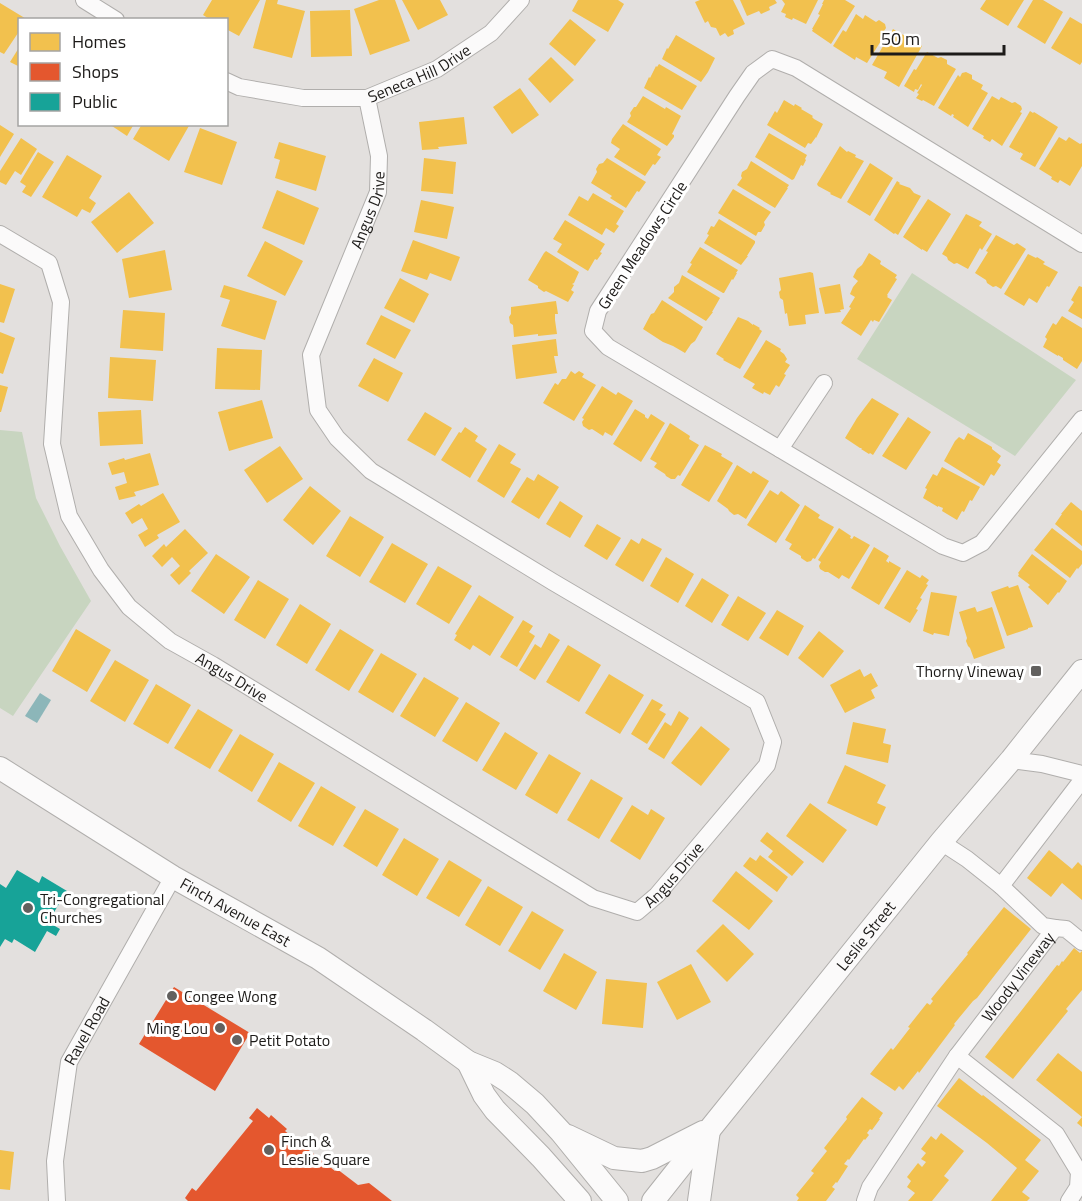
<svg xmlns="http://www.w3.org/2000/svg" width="1082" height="1201" font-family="'Titillium Web',sans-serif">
<rect width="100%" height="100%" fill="#e3e0de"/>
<!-- green -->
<path fill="#c8d5c0" d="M 912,273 L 1076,380 L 1015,456 L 857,359 Z
M 0,430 L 22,432 L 36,498 L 60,546 L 91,601 L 13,716 L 0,708 Z"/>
<!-- water -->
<path fill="#8cb6b9" d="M 40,693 L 51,700 L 37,723 L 25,716 Z"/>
<!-- homes -->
<path fill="#f2c14e" d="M 212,0 L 260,0 L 239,36 L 226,29 L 226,20 L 211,20 L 203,15 Z
M 266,0 L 278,0 L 277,4 L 305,11 L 292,58 L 253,48 Z
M 379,0 L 395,0 L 410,41 L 370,55 L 354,9 Z
M 402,0 L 440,0 L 448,15 L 418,30 Z
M 578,0 L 618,0 L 624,4 L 608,32 L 572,11 Z
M 700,0 L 733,0 L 745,24 L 733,30 L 734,34 L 728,37 L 725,33 L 720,36 L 716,28 L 711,27 L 708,21 L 705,23 L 695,2 Z
M 740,0 L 775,0 L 777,3 L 769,7 L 770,10 L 761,14 L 759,11 L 747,16 Z
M 782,0 L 818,0 L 806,24 L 793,18 L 792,20 L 785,17 L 786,14 L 781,12 L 785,4 Z
M 824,0 L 845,0 L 855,6 L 831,44 L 812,31 L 813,29 L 812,29 L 820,15 L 818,14 L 823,4 L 822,4 Z
M 986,0 L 1024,0 L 1008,26 L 980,9 Z
M 1033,0 L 1043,0 L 1063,12 L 1045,44 L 1017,27 Z
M 0,3 L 28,20 L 20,20 L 20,30 L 4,54 L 0,52 Z
M 350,10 L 352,56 L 311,57 L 310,11 Z
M 856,14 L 863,19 L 865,15 L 876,22 L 879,20 L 885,24 L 886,28 L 884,31 L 886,33 L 867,63 L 856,57 L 855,60 L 833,46 L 843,30 L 846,32 Z
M 1070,17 L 1082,24 L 1082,62 L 1080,65 L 1051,48 Z
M 570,19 L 596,40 L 575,66 L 549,44 Z
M 893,29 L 922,46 L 899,87 L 884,78 L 887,72 L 872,65 Z
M 676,35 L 715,58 L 708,72 L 701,82 L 662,59 L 667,48 L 668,49 Z
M 20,46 L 20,67 L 10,62 Z
M 927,52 L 938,58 L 941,57 L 947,60 L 947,64 L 956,69 L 934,106 L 923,100 L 922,101 L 916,98 L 919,94 L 917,93 L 922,85 L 921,84 L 918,90 L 915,89 L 914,92 L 904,86 L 914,69 L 916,70 Z
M 551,57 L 574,80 L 550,103 L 528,79 Z
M 659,64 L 697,86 L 682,110 L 644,88 L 649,77 L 650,78 L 656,66 L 657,67 Z
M 966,72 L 972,75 L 972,79 L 983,85 L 981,89 L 988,93 L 968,127 L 953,117 L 954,115 L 952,114 L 951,116 L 938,108 L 958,75 L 960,77 L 962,73 Z
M 520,88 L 539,115 L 512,134 L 493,107 Z
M 643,96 L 665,109 L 666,107 L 681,116 L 672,134 L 674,135 L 674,137 L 667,146 L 627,122 L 631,116 L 630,113 L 634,107 L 636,107 Z
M 992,96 L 999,100 L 1001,97 L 1012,103 L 1015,102 L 1021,106 L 1022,109 L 1020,112 L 1022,113 L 1002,146 L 992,139 L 990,142 L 983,138 L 984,136 L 972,129 Z
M 784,100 L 794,106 L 795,104 L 802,108 L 801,109 L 813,116 L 812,117 L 814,119 L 823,124 L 816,138 L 816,137 L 811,144 L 808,143 L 805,148 L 767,125 L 775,111 L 777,113 Z
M 1030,111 L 1033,113 L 1034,112 L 1058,127 L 1035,167 L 1020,159 L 1023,154 L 1020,152 L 1020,153 L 1009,147 Z
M 464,117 L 467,144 L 438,147 L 439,149 L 422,150 L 419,122 Z
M 109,124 L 134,124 L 127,136 Z
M 142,124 L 190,124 L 169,161 L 133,139 Z
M 623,124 L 661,149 L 657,155 L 661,157 L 655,165 L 653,164 L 645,176 L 614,157 L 620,149 L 611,143 L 612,139 Z
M 0,125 L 14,134 L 0,157 Z
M 200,128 L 237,142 L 222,185 L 184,172 Z
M 769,133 L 807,155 L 805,159 L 806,160 L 803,166 L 801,165 L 794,179 L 792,180 L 755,157 Z
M 1059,137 L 1066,141 L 1069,137 L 1080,144 L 1082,143 L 1082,166 L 1070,186 L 1060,180 L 1058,183 L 1051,179 L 1052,177 L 1039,169 Z
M 21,138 L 37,149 L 21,175 L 15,171 L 6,185 L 0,182 L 0,171 Z
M 279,142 L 326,156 L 316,191 L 275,178 L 280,160 L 274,158 Z
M 840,146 L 847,152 L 848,151 L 856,155 L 855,157 L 864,161 L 841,199 L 830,194 L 831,193 L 818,186 L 817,184 Z
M 38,152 L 54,162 L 31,197 L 22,192 L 26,186 L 20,182 Z
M 67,155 L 102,176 L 89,198 L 96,203 L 90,213 L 82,209 L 77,217 L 42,197 Z
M 424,158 L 456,162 L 453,194 L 421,191 Z
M 607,158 L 646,182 L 639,192 L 637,191 L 626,208 L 610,198 L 612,196 L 591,183 L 597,172 L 596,169 L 599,164 L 603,163 Z
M 751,161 L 789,185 L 787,188 L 788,188 L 775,208 L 737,185 L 742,178 L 741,176 L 742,172 L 747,169 Z
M 870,163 L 893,178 L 870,216 L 847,202 Z
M 897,181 L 900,183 L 899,184 L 910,188 L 914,193 L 921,196 L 898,235 L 895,233 L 894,234 L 874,220 Z
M 733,189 L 771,212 L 764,222 L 765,225 L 761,232 L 758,232 L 756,236 L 718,213 Z
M 277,190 L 319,208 L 304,245 L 262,228 Z
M 129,192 L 154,223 L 117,253 L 91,222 Z
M 593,193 L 624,211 L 616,224 L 619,226 L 614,233 L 606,228 L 602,235 L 568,215 L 579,196 L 588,201 Z
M 928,199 L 951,214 L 927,252 L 922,249 L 922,250 L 903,237 Z
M 421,200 L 454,207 L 447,239 L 414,232 Z
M 966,214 L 982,222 L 979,226 L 992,234 L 982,250 L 980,248 L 968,269 L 957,263 L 954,264 L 948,260 L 947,257 L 942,254 Z
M 719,219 L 755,241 L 755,243 L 747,256 L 748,256 L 741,265 L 704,243 L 709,235 L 707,234 L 711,226 L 714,227 Z
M 565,220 L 605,244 L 600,252 L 602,253 L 597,260 L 595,259 L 588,271 L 557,252 L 562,244 L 553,239 Z
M 996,235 L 1014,245 L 1017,243 L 1026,249 L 1001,289 L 996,286 L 993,287 L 987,283 L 986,280 L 975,273 L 988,252 L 986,251 Z
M 413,240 L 460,257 L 451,281 L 430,273 L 427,280 L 401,271 Z
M 265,241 L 303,261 L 285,296 L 247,276 Z
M 700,247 L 738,270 L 736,273 L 737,273 L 733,280 L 732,279 L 724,293 L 723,293 L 687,272 L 692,264 L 690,263 Z
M 165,250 L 172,290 L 129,298 L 122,259 Z
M 546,251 L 579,272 L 574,283 L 572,284 L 574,285 L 571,290 L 574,292 L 568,302 L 546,291 L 544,292 L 538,288 L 538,286 L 528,280 L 544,253 Z
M 869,253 L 881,261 L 880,264 L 897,275 L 895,278 L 897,279 L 887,295 L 888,296 L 887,297 L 892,300 L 879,322 L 874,320 L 873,322 L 871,320 L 861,336 L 841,323 L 851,308 L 849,307 L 855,297 L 850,294 L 853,287 L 858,281 L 853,277 L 857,269 L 862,265 Z
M 1028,254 L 1036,258 L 1037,257 L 1045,262 L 1043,264 L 1058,272 L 1049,287 L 1047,286 L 1037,303 L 1029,298 L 1024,306 L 1004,294 Z
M 810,272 L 813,273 L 819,313 L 805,315 L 806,324 L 789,326 L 787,313 L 785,314 L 783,300 L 780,298 L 779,292 L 781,290 L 779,278 Z
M 682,275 L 720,298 L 712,312 L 713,312 L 706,321 L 668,298 L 674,292 L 674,287 L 679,283 Z
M 400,278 L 429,294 L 414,323 L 384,308 Z
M 0,284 L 15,289 L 4,323 L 0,322 Z
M 840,284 L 844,309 L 840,310 L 841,312 L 825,314 L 819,288 Z
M 224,285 L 277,301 L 265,340 L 221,326 L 230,300 L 220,297 Z
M 1079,286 L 1082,287 L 1082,319 L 1068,311 L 1074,302 L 1071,300 Z
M 662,300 L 703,327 L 695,341 L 691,344 L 685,353 L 673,346 L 663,342 L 643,329 L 651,314 L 654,313 Z
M 556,301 L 558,314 L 555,314 L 555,320 L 557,334 L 538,336 L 538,334 L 514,337 L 513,325 L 510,323 L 509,317 L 511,314 L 511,307 Z
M 123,310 L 165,313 L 163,351 L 120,348 Z
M 381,315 L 411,330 L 395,359 L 366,344 Z
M 1062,316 L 1082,328 L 1082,361 L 1077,369 L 1063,360 L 1063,358 L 1058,355 L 1058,356 L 1043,347 L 1047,339 L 1045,337 L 1053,323 L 1056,325 Z
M 738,317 L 748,321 L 753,325 L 753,324 L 760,328 L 759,329 L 762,331 L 740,369 L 723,360 L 724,359 L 716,354 Z
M 0,332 L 15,338 L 3,374 L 0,373 Z
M 556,339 L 558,356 L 554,356 L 557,373 L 516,379 L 512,345 Z
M 766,340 L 781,349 L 780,351 L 784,354 L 787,359 L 785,362 L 790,365 L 784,374 L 786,375 L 779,387 L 776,385 L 770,395 L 764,392 L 763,394 L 752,388 L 755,384 L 743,377 Z
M 217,348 L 262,350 L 260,390 L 215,389 Z
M 110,357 L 156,360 L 153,401 L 108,398 Z
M 374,358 L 403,373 L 388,402 L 358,386 Z
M 571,371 L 575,374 L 579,371 L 584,374 L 582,377 L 596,385 L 574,421 L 543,403 L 555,383 L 558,385 L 562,379 L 566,379 Z
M 0,385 L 8,387 L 1,412 L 0,412 Z
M 602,386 L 616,395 L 618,392 L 633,401 L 612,436 L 605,432 L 603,436 L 592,429 L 589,430 L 583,426 L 582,422 L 584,419 L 582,418 Z
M 872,398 L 899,414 L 873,455 L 870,453 L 869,454 L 861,449 L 862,448 L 860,448 L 845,438 L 857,418 Z
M 262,400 L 273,438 L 229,451 L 218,412 Z
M 635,409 L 645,415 L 645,417 L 648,419 L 651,414 L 665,423 L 641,462 L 613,444 Z
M 141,410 L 143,444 L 100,446 L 98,412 Z
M 425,412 L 452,428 L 435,456 L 407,440 Z
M 908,417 L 931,432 L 906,470 L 882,456 Z
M 670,423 L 690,436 L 689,439 L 699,445 L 680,476 L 678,475 L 675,479 L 671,479 L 666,476 L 665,474 L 654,467 L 657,463 L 650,459 Z
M 465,427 L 478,436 L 475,441 L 487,449 L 470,478 L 441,460 L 459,432 L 461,433 Z
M 968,433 L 992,447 L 992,449 L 1001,456 L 997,462 L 1001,465 L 994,476 L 991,474 L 984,486 L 944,461 L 955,441 L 959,437 L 964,440 Z
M 499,444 L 516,454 L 510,463 L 521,469 L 504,498 L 477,481 Z
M 705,445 L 722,454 L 721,456 L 733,463 L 709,502 L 681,485 Z
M 280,446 L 303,479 L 267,503 L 244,470 Z
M 150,453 L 159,485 L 134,492 L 136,496 L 119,500 L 115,487 L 127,483 L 124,472 L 112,475 L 108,463 L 124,458 L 125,460 Z
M 737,465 L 751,474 L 753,471 L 769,481 L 746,519 L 738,514 L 734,515 L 729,511 L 728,509 L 717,501 Z
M 942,467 L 980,487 L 972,501 L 970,500 L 964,512 L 962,511 L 957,520 L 942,511 L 943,508 L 938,506 L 938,507 L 923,498 L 927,489 L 925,488 L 933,474 L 937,476 Z
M 538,474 L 559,487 L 539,519 L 511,502 L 527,477 L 534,481 Z
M 310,486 L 341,511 L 313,545 L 283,520 Z
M 770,490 L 778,495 L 781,491 L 800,505 L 776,543 L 747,525 Z
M 163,493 L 180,522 L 157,535 L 159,538 L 145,547 L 138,535 L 148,529 L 142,518 L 132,524 L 125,513 L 139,504 L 141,506 Z
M 560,501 L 583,516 L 570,538 L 546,524 Z
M 1071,502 L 1082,511 L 1082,546 L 1055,524 L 1062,514 L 1061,514 Z
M 805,505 L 820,515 L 818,518 L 834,527 L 815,559 L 813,558 L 811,561 L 807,562 L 801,558 L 801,556 L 789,549 L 792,544 L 785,540 Z
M 350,516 L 384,537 L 360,577 L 326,556 Z
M 597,524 L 621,538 L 607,560 L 584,546 Z
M 839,528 L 851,536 L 850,538 L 852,539 L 854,536 L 870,545 L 849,579 L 842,575 L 839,579 L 828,572 L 825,572 L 820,569 L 819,566 L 821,562 L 818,560 Z
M 1052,528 L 1082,551 L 1082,564 L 1078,569 L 1077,568 L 1070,578 L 1034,550 Z
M 185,529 L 208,553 L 189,571 L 191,573 L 179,585 L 170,575 L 180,566 L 172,557 L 162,567 L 152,556 L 164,544 L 166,547 Z
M 642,538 L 662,549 L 643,582 L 615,565 L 631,539 L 639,544 Z
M 392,543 L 428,564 L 405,603 L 369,582 Z
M 874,547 L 889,556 L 886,561 L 889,563 L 889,561 L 901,568 L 879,605 L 851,588 Z
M 216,554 L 250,577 L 224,614 L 191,591 Z
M 1032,554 L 1067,581 L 1059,593 L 1058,592 L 1048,605 L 1028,587 L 1030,585 L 1018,576 L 1019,574 L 1018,573 Z
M 666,557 L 694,574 L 678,603 L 650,586 Z
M 438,566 L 472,586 L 449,624 L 416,604 Z
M 907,570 L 920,578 L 922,575 L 929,580 L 926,584 L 928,585 L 920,598 L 922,599 L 916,609 L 918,610 L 910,623 L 884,608 Z
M 702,578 L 729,595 L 712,623 L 685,606 Z
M 258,580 L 289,599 L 265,639 L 234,620 Z
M 1018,585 L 1033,627 L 1028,628 L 1028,629 L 1007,636 L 991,592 L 1008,586 L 1009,588 Z
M 931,592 L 957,596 L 949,636 L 934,633 L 933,635 L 923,631 Z
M 479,595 L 514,617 L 490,656 L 473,645 L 470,650 L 454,640 L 457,635 L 455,634 Z
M 738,596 L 766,613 L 748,641 L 721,625 Z
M 300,604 L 331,624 L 307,664 L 276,645 Z
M 975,607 L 977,612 L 992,607 L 1005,648 L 974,659 L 970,648 L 968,646 L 966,641 L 967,638 L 959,612 Z
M 777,610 L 804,626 L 788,656 L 759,638 Z
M 523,620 L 533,626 L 529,632 L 535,636 L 517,667 L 500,657 Z
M 76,629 L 111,650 L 87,692 L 52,671 Z
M 340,629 L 374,650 L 349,691 L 315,670 Z
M 819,631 L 844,651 L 823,678 L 798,658 Z
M 549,633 L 560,640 L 535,680 L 519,670 L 535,644 L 541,648 Z
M 568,645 L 601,665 L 579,702 L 546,682 Z
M 381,653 L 417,674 L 393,713 L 358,692 Z
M 115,660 L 149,680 L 125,722 L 90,701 Z
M 860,669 L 864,677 L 871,673 L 878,686 L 871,690 L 875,698 L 845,713 L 830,685 Z
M 609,674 L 644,695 L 620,734 L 585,713 Z
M 424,677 L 459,698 L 435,737 L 400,716 Z
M 156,684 L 191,705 L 168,744 L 133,724 Z
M 652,699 L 663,705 L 659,710 L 666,714 L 647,744 L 631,734 Z
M 466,702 L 500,723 L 477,762 L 442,741 Z
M 198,709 L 233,730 L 210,769 L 174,748 Z
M 679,711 L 689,718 L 664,759 L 648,749 L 665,722 L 671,726 Z
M 853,722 L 886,729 L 883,743 L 891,745 L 888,763 L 846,754 Z
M 701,726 L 730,749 L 701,786 L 671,763 Z
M 505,732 L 538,753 L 516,790 L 482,770 Z
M 240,734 L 274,754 L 252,792 L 218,771 Z
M 549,754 L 581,773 L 557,814 L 525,795 Z
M 279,762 L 315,783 L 291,822 L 257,801 Z
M 845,765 L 886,785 L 877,803 L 886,807 L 877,826 L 827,803 Z
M 591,779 L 623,798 L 599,839 L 567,820 Z
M 321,786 L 356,807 L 333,846 L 298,826 Z
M 810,803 L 847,830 L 823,863 L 786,836 Z
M 632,805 L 648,815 L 651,809 L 665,818 L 640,860 L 610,841 Z
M 365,809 L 399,829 L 377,867 L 343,846 Z
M 767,832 L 804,862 L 792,876 L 768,857 L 773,851 L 760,841 Z
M 404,838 L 439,859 L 417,896 L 382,875 Z
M 1049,850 L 1072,869 L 1078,862 L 1082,866 L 1082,900 L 1062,883 L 1051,897 L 1027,878 Z
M 760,855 L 788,877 L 777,892 L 743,866 L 750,857 L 756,861 Z
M 449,860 L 482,880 L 459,917 L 426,898 Z
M 736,871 L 773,901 L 749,930 L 712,901 Z
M 488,886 L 523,907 L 500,946 L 465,925 Z
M 1004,907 L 1031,929 L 977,998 L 973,1001 L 954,1024 L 955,1025 L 919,1073 L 918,1071 L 903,1090 L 899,1086 L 895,1091 L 870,1074 L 891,1048 L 893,1050 L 910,1028 L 908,1027 L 927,1003 L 930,1005 L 933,1001 L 931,999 L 968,954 L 967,953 Z
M 532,911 L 564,930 L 540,970 L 508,951 Z
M 723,924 L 754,954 L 727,982 L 696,951 Z
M 1074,948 L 1080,953 L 1082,951 L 1082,990 L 1066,1009 L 1068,1011 L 1013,1079 L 985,1057 L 1057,965 L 1059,966 L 1062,961 L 1063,962 Z
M 564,953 L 597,972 L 576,1010 L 543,991 Z
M 691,964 L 711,1002 L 677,1020 L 657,982 Z
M 606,979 L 647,983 L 643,1028 L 602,1024 Z
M 1058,1053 L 1082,1072 L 1082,1127 L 1077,1123 L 1082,1117 L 1036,1080 Z
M 959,1078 L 982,1096 L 983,1095 L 1041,1140 L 1025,1160 L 1039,1171 L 1022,1192 L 1030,1198 L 1027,1201 L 991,1201 L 1017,1168 L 987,1143 L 937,1106 Z
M 862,1097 L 883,1113 L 879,1119 L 880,1119 L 872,1130 L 870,1129 L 867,1133 L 869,1135 L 865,1140 L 864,1139 L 849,1160 L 848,1159 L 844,1164 L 848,1166 L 837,1183 L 836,1182 L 832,1187 L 835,1189 L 826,1201 L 797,1201 L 799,1198 L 796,1195 L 814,1173 L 811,1171 L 827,1151 L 824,1148 L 847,1119 L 846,1117 Z
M 941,1133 L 964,1151 L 944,1176 L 949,1180 L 932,1201 L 908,1201 L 915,1193 L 907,1187 L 911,1181 L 907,1177 L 918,1163 L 922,1167 L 926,1162 L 921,1159 L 926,1153 L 921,1149 L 931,1136 L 936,1140 Z
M 0,1150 L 14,1152 L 10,1190 L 0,1189 Z"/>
<!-- shops -->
<path fill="#e4572e" d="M 174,987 L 250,1033 L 215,1091 L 139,1044 Z
M 257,1108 L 269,1118 L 271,1115 L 287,1129 L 285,1131 L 335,1171 L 337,1169 L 358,1185 L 369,1183 L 392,1201 L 188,1201 L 185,1198 L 192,1188 L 196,1191 L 253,1121 L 249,1118 Z"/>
<!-- public -->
<path fill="#17a398" d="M 17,870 L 39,883 L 42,876 L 67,891 L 48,922 L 60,929 L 56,936 L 47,931 L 35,952 L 14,939 L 12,943 L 5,939 L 0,947 L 0,884 L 6,888 Z"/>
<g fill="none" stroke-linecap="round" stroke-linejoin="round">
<!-- minor casing -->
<g stroke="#b0aeac" stroke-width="18">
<g id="minor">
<path d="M 84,0 L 116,20"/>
<path id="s1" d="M 226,81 L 239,87 L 303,98 L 367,98 L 437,69 L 491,33 L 521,0"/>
<path id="s2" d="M 0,234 L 49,263 L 61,302 L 52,444 L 69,516 L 101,570 L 129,607 L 170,641 L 213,665 L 593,898 L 637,912 L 657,895 L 767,765 L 773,742 L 757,702 L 553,582 L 371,471 L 337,438 L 318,410 L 311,355 L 378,192 L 379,156 L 367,98"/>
<path d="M 1082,244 L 796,68 L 772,59 L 753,73 L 737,96 L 598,311 L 593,331 L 608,347 L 943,546 L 963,553 L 982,543 L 1082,419"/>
<path d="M 780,449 L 824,383"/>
<path d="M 1011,760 L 1042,764 L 1082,774"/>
<path d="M 1001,886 L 1082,780"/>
<path d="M 1055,928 L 1066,929 L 1082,942"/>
<path d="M 957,1056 L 1056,1134 L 1079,1172 L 1078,1187 L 1069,1201"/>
<path id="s3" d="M 57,1201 L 55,1161 L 69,1062 L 173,877"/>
<path id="s4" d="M 865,1201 L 870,1187 L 957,1056 L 1055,928 L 1043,926 L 1001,886 L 967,859 L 941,842"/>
</g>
</g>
<!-- secondary casing -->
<g stroke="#b0aeac" stroke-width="24">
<g id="secondary">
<path id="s5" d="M 0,768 L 173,877 L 318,958 L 424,1030 L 468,1062 L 495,1073 L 509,1082 L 535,1104 L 561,1132 L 617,1201"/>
<path d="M 468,1062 L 484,1095 L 495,1110 L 541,1157 L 580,1201"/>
<path d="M 568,1136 L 614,1158 L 642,1161 L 652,1158 L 703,1132"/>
<path id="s6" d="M 653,1201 L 710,1129 L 941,842 L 1011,760 L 1082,671"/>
<path d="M 699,1201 L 709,1130"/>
</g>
</g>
<!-- minor -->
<use href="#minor" stroke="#fbfafa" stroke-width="16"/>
<!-- secondary -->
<use href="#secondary" stroke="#fbfafa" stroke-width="22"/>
</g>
<!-- markers -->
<g fill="#62605e" stroke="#fff" stroke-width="2">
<rect x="1030" y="665" width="12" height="12" rx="3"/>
<circle cx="28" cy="908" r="6"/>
<circle cx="172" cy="996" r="6"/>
<circle cx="220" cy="1028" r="6"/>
<circle cx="237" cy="1040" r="6"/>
<circle cx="269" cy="1150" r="6"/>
</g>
<g text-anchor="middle" stroke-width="6" stroke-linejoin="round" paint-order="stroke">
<!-- street labels -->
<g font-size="16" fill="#1d1b19" stroke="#fff">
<text dy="6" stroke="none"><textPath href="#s1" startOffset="201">Seneca Hill Drive</textPath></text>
<text dy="6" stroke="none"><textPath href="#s2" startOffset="2024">Angus Drive</textPath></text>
<text transform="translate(642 245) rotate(-57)" y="6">Green Meadows Circle</text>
<text dy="6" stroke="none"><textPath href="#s2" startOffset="548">Angus Drive</textPath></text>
<text dy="6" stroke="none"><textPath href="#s2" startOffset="1070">Angus Drive</textPath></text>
<text dy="6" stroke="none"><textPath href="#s5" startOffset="276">Finch Avenue East</textPath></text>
<text dy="6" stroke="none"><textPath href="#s6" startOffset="340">Leslie Street</textPath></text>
<text dy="6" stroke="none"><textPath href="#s4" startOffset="272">Woody Vineway</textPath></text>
<text dy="6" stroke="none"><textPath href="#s3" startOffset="176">Ravel Road</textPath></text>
</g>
<!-- poi labels -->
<g font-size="16" fill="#1d1b19" stroke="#fff" text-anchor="start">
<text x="1024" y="677" text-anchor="end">Thorny Vineway</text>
<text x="40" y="905">Tri-Congregational<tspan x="40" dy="18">Churches</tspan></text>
<text x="184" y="1002">Congee Wong</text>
<text x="208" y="1034" text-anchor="end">Ming Lou</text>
<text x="249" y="1046">Petit Potato</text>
<text x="281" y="1147">Finch &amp;<tspan x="281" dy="18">Leslie Square</tspan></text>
</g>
</g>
<!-- legend -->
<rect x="18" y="18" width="210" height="108" fill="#ffffff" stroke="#a5a4a3" stroke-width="1.5"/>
<rect x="30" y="33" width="30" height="18" fill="#f2c14e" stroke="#a5a4a3" stroke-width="1.5"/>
<text x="72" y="48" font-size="18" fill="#1d1b19">Homes</text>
<rect x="30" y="63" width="30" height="18" fill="#e4572e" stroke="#a5a4a3" stroke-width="1.5"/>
<text x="72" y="78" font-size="18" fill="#1d1b19">Shops</text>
<rect x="30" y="93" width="30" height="18" fill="#17a398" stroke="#a5a4a3" stroke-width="1.5"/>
<text x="72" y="108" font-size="18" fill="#1d1b19">Public</text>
<!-- scale -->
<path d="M872 45v9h132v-9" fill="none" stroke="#1d1b19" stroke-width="3"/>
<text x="881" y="45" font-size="18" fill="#1d1b19" stroke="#ffffff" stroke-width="4.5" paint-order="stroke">50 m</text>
</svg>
